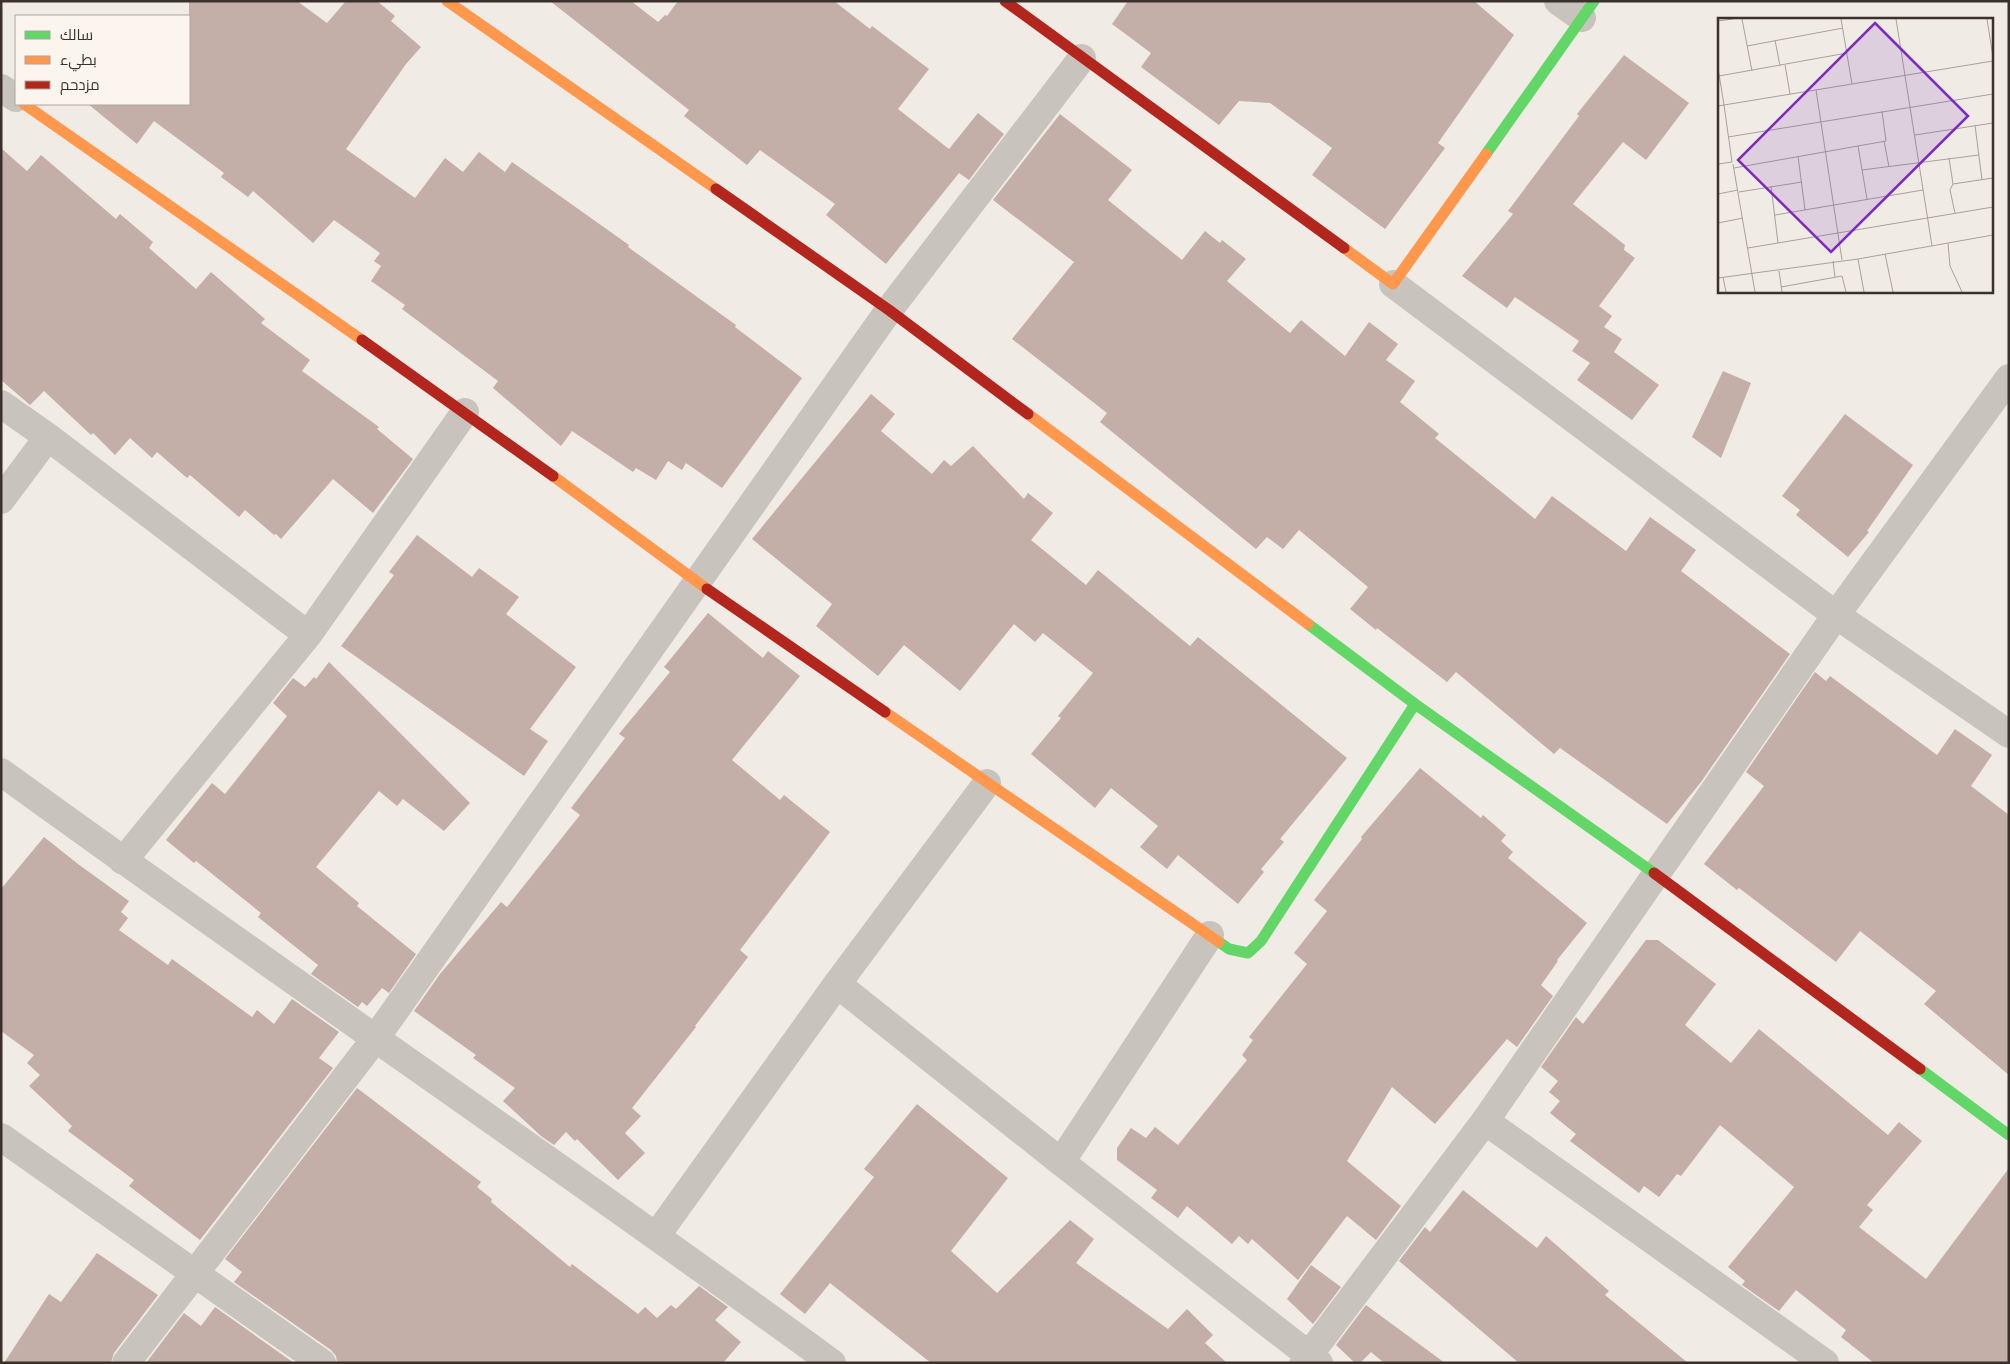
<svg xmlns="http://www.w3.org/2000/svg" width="2010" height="1364" font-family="'Source Sans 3',Cairo,sans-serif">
<rect width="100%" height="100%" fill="#f0ebe5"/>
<!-- building -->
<path fill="#c3afa7" d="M 189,1 L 297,1 L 327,23 L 346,1 L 377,1 L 395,16 L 391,21 L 421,47 L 406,64 L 346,149 L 415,198 L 445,158 L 463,172 L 479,152 L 505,172 L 512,162 L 629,245 L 628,247 L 736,325 L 735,327 L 802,378 L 722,488 L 686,463 L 682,470 L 668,461 L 656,480 L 636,468 L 633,472 L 572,431 L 561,446 L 493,388 L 498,381 L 402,309 L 405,305 L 371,281 L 381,266 L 374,261 L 380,253 L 334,220 L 313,243 L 253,191 L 248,197 L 221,177 L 224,173 L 154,121 L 137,144 L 88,104 L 189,104 Z
M 550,1 L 631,1 L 658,22 L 665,15 L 667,16 L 678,1 L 834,1 L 870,29 L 872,26 L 929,69 L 898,109 L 949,149 L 978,113 L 1004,134 L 969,180 L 959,173 L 886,264 L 826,215 L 835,204 L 760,150 L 747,165 L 684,116 L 689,110 Z
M 1128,1 L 1474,1 L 1514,35 L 1438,143 L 1445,148 L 1385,229 L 1312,175 L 1332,148 L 1270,103 L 1239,101 L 1219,125 L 1141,67 L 1151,53 L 1112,24 Z
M 1624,55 L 1689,103 L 1646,160 L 1623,142 L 1573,204 L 1625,245 L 1624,250 L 1635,258 L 1599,306 L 1612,316 L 1604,327 L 1622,339 L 1614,352 L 1659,385 L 1632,420 L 1577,380 L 1590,363 L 1572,351 L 1579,341 L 1515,297 L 1507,308 L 1462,276 L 1513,214 L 1508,211 L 1579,116 L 1577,114 Z
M 1060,114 L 1132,170 L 1108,200 L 1182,260 L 1205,231 L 1220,243 L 1222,240 L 1246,259 L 1227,281 L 1290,333 L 1301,320 L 1345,356 L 1369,322 L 1398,344 L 1386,360 L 1415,381 L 1400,402 L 1439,434 L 1435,438 L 1535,519 L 1552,496 L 1626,551 L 1650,517 L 1696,550 L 1681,571 L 1790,654 L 1701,782 L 1667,824 L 1560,748 L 1554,754 L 1456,672 L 1447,682 L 1377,628 L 1376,630 L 1350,609 L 1368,587 L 1299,530 L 1283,549 L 1267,537 L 1256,549 L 1100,422 L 1107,413 L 1012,339 L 1074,262 L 993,200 Z
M 1,148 L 27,171 L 41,155 L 116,219 L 120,214 L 153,242 L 149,248 L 196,289 L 211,272 L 265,319 L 261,323 L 310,360 L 302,371 L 379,427 L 377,429 L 413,459 L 373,513 L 333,479 L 281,539 L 276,534 L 274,535 L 245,510 L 239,517 L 190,475 L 187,478 L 157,452 L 152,458 L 130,438 L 115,455 L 93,433 L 91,435 L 44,391 L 30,405 L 1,380 Z
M 1723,371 L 1751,383 L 1721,458 L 1692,437 Z
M 871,394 L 895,414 L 881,431 L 932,474 L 944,460 L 951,466 L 973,446 L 1024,499 L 1028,493 L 1053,513 L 1031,540 L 1086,585 L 1098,570 L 1190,646 L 1198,637 L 1347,758 L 1280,839 L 1284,842 L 1261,869 L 1264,872 L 1238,904 L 1178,855 L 1167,869 L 1140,847 L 1158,826 L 1111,788 L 1095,808 L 1031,754 L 1061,718 L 1058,716 L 1093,673 L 1043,633 L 1035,642 L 1014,624 L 960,691 L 904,645 L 878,676 L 816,626 L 832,604 L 752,539 Z
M 1845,414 L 1913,465 L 1867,531 L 1869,532 L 1848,557 L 1796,515 L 1800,510 L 1782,496 Z
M 417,535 L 472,577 L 479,568 L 519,597 L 506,614 L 576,667 L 530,729 L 548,741 L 524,776 L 341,646 L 394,575 L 389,572 Z
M 708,613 L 763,658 L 768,651 L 800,676 L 732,760 L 780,800 L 784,795 L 830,832 L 740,950 L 748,957 L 695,1026 L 696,1027 L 632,1108 L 641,1116 L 625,1133 L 645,1153 L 618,1180 L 577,1139 L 575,1141 L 566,1132 L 554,1145 L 541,1136 L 503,1101 L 515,1088 L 473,1058 L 476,1055 L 414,1011 L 440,974 L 501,902 L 507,907 L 580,815 L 571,808 L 625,738 L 619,734 L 670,672 L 664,667 Z
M 329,662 L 470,803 L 444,831 L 403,799 L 397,806 L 379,791 L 316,867 L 359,903 L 357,906 L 416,954 L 389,993 L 382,988 L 367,1006 L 362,1002 L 358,1007 L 311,974 L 318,965 L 258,917 L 261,913 L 196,861 L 194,863 L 166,840 L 212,783 L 225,794 L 287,716 L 273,703 L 293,678 L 305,687 L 314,677 L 316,679 Z
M 1815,672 L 1826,681 L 1830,676 L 1937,755 L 1955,729 L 1992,755 L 1971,786 L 2009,815 L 2009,1075 L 1924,1004 L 1936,991 L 1860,931 L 1836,962 L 1739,888 L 1737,890 L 1704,864 L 1764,786 L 1746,772 Z
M 1420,768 L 1481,818 L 1483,815 L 1506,835 L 1501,841 L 1513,852 L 1508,858 L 1587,923 L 1557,960 L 1558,961 L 1541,985 L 1553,996 L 1517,1047 L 1507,1039 L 1435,1124 L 1392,1087 L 1347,1161 L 1401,1206 L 1376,1240 L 1347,1216 L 1298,1280 L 1252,1239 L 1248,1244 L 1239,1236 L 1232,1244 L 1187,1206 L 1178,1218 L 1151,1198 L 1157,1190 L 1117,1160 L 1117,1148 L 1131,1128 L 1146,1138 L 1155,1127 L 1178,1145 L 1247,1060 L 1242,1055 L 1253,1040 L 1249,1037 L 1307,964 L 1294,953 L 1327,911 L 1314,900 L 1362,839 L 1361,837 Z
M 44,837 L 78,864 L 129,901 L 121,912 L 128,918 L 119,930 L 168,965 L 172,959 L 252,1017 L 257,1010 L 274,1024 L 292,999 L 339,1032 L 319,1058 L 333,1068 L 200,1240 L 129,1186 L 134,1180 L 68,1131 L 72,1126 L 29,1086 L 40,1075 L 27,1063 L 34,1055 L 1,1031 L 1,889 Z
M 1646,940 L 1658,940 L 1716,984 L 1685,1025 L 1731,1063 L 1759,1029 L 1888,1135 L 1899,1122 L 1922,1141 L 1867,1205 L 1873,1210 L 1859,1227 L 1926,1279 L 2009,1168 L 2009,1363 L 1874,1363 L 1841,1337 L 1846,1330 L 1796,1290 L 1779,1311 L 1742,1285 L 1745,1281 L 1728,1267 L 1794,1187 L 1720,1125 L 1681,1176 L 1677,1174 L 1659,1197 L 1644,1186 L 1639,1193 L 1570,1141 L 1576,1134 L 1550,1113 L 1560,1101 L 1549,1092 L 1558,1081 L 1541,1067 L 1576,1017 L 1583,1024 Z
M 357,1088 L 481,1182 L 477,1187 L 492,1199 L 491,1202 L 570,1267 L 572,1264 L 638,1314 L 645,1307 L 657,1318 L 671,1305 L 676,1309 L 699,1286 L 728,1307 L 715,1320 L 741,1342 L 723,1363 L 337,1363 L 336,1356 L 331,1350 L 234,1282 L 242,1272 L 225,1259 Z
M 917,1104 L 1008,1178 L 951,1251 L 997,1293 L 1070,1220 L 1094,1239 L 1076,1263 L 1168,1329 L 1187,1309 L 1213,1335 L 1205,1343 L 1227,1363 L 931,1363 L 830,1283 L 805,1314 L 780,1294 L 874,1177 L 864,1169 Z
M 1463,1190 L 1537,1248 L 1546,1236 L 1609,1291 L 1605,1295 L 1688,1363 L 1519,1363 L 1399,1261 L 1425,1227 L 1430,1232 Z
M 97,1253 L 158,1295 L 114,1353 L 111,1363 L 4,1363 L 49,1294 L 61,1302 Z
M 1311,1265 L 1341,1287 L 1313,1324 L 1287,1299 Z
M 1366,1305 L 1445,1363 L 1384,1363 L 1371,1352 L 1360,1363 L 1355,1363 L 1336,1345 Z
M 215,1307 L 294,1363 L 146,1363 L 184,1313 L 201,1326 Z"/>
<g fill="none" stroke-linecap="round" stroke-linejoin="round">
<!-- street -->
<path stroke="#c9c3be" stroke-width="28" d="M 1558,1 L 1582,18
M 1,88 L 16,98
M 1393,284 L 1836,615 L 2009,734
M 1,404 L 48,437 L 308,635
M 1,500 L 48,437
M 1,772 C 276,972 558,1163 832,1363
M 123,861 L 308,635 L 465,412
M 837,984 L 1061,1162 L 1319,1363
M 1485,1121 L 1825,1363
M 1,1137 L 322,1363
M 1061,1162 L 1210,935
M 657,1235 L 837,984 L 987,783
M 126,1363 L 375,1039 L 889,310 L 1082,58
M 1303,1363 L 1485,1121 L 1836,615 L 2009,378"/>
<!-- fast -->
<path stroke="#63d668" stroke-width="11" d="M 1486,154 L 1594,1
M 1308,624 L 1415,704 L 1654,873
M 1219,942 L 1229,949 L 1248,953 L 1261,941 L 1415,704
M 1920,1069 L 2009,1135"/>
<!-- slow -->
<path stroke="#ff974d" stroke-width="11" d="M 447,1 L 716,189
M 24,104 L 362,340
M 1344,248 L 1393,284 L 1486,154
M 1028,414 L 1308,624
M 553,476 L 707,589
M 885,712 L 1219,942"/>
<!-- jam -->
<path stroke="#b3261e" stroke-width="11" d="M 1005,1 L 1344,248
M 716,189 L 889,310 L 1028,414
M 362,340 L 553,476
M 707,589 L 885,712
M 1654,873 L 1920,1069"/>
</g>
<!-- overview -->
<g transform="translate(1718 18)">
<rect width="275" height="275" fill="#f0ebe5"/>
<path fill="none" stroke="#a8a09b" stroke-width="1" d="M 24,1 L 34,53M 178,1 L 214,228M 269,1 L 275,39M 0,3 L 15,1M 57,22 L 62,48M 29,28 L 125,10M 67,47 L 72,76M 0,50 L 6,87 L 0,88M 1,58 L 129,35M 134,66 L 275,43M 98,72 L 124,242M 257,107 L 264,162M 197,117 L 275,105M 10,119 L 275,76M 166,123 L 171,149M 140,128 L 149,181M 80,138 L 87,192M 231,140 L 235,166 L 232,172 L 237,195M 0,146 L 14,144 L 6,87 L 134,66 L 123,1M 15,146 L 37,274M 16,150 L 168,123 L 164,93M 144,152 L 261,137M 235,166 L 275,160M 53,168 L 60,225M 21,174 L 84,164M 0,176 L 20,172M 57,197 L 205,172M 0,205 L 25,200M 230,225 L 232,248 L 244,274M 30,230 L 275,189M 167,236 L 175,274M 140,241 L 146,274M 115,243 L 117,259M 61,253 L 64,274M 5,259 L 8,274M 0,260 L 140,241 L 275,217M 63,269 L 124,258 L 128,274"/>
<path fill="#7b2cbf" fill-opacity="0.15" stroke="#7b2cbf" stroke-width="2.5" d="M 157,5 L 250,98 L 113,234 L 20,142 Z"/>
<rect width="275" height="275" fill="none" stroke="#3b302b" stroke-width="2.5"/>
</g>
<!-- border -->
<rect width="2010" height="1364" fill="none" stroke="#3b302b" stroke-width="5"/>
<!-- legend -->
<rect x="15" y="15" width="175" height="90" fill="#fbf5ee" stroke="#aea6a0"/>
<rect x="25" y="31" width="25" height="8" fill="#63d668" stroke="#aea6a0"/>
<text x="60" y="40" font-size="15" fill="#3b302b">سالك</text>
<rect x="25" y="56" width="25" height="8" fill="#ff974d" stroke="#aea6a0"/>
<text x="60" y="65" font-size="15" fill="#3b302b">بطيء</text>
<rect x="25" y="81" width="25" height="8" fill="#b3261e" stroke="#aea6a0"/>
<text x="60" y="90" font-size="15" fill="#3b302b">مزدحم</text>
</svg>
